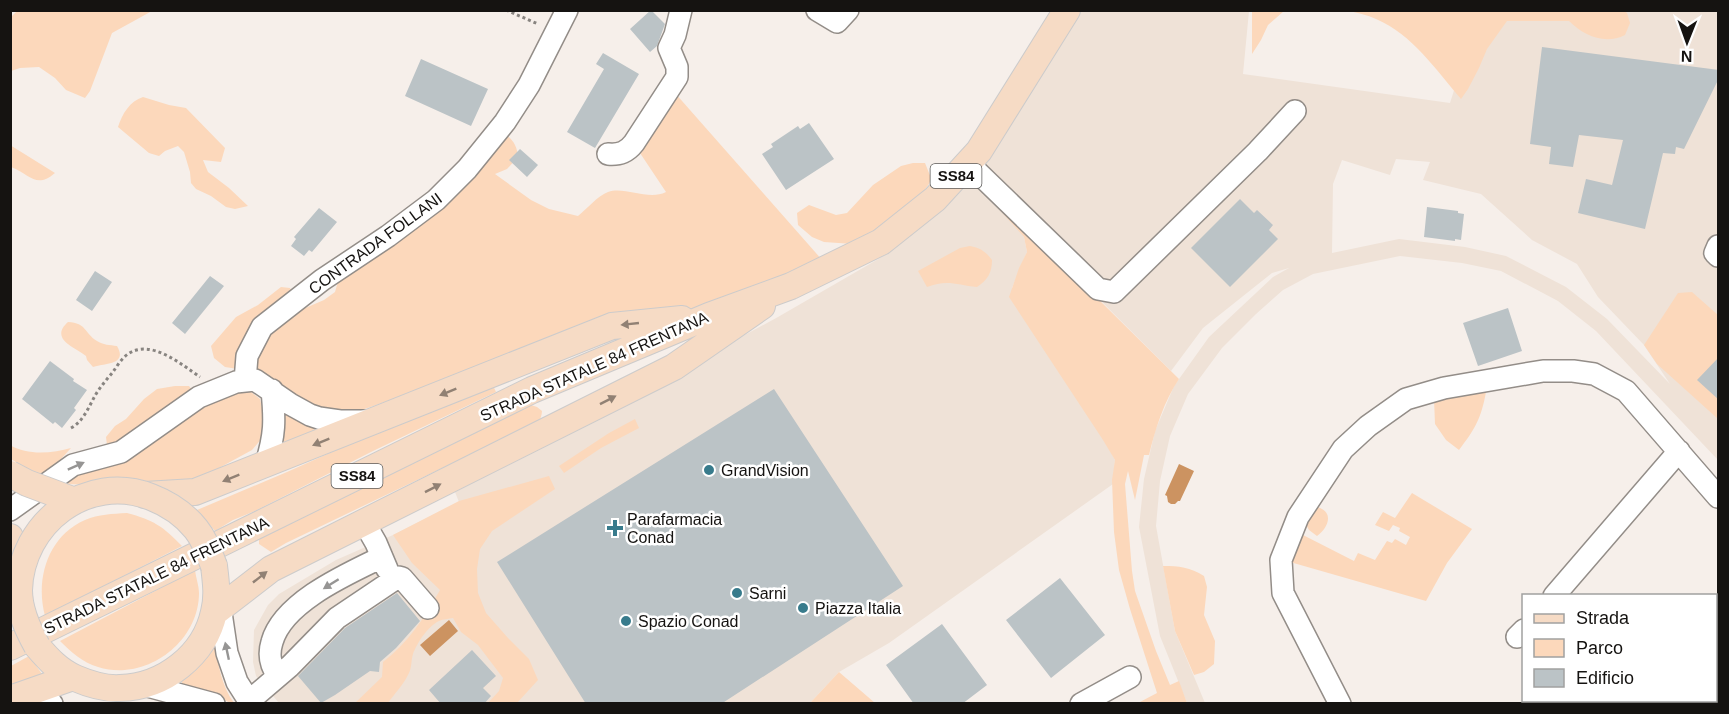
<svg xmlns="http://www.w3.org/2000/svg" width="1729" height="714" font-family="Helvetica,sans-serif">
<rect width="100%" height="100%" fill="#f6efea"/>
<!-- built -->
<path fill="#efe2d7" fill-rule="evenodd" d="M 1579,10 L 1718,11 L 1718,460 L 1596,331 L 1558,301 L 1501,271 L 1462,263 L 1400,256 L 1313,274 L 1283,290 L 1256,314 L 1222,348 L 1188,394 L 1170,436 L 1160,481 L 1156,526 L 1175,631 L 1205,703 L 1187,703 L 1160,636 L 1139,527 L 1144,479 L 1155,431 L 1174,386 L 1209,337 L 1273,277 L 1289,268 L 1272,273 L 1203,328 L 1171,371 L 999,199 L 1024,237 L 1027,252 L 1012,288 L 1067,363 L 1115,460 L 1113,484 L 889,643 L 839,672 L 810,703 L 279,703 L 256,676 L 253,662 L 254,630 L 268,605 L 279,594 L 336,560 L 393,535 L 459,502 L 455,492 L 778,317 L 887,254 L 937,214 L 976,176 L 1081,11 L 1249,11 L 1243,74 L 1450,103 L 1476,21 ZM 1396,159 L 1430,162 L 1423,180 L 1481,194 L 1532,240 L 1577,264 L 1598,297 L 1644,345 L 1670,384 L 1607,319 L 1566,287 L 1506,256 L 1465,247 L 1399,239 L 1332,253 L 1333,184 L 1342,160 L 1390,175 Z"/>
<!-- green -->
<path fill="#fcd8bb" d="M 18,10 L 152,10 L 152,11 L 112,33 L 90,91 L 85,98 L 66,90 L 55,78 L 39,67 L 20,68 L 11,71 L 11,17 Z
M 1252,11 L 1288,11 L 1284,11 L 1268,25 L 1261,40 L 1252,54 Z
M 1624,11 L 1627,13 L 1630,23 L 1625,35 C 1605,45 1584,36 1569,21 L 1507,21 L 1487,49 L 1479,68 L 1468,89 L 1461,99 C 1435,69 1413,35 1376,19 C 1367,15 1358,13 1349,11 Z
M 675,93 L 823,261 L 733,300 L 683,311 L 438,383 L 345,416 L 328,417 L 250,373 L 262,340 L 296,312 L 324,300 L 335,292 L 339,278 L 504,133 C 513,140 517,145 518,157 L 507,169 L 495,174 L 531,200 L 549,209 L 578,216 C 587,209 597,196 608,192 C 625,186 648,201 666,192 L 636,147 Z
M 143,97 L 169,105 L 186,108 L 225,148 L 221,162 L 203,160 L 208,172 L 229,188 L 248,206 L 235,209 L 226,207 L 211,196 L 196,189 L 191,183 L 190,172 L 184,152 L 178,146 L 165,151 L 159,156 L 149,153 L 118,127 C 122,114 130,101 143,97 Z
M 10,145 L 55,173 C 36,189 31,175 11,167 Z
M 913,163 L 925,163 L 931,178 L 929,184 L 921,195 L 890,221 L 853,244 L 824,242 L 812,237 L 798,225 L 797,213 L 809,205 L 836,215 L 847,213 L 873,185 L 901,166 Z
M 992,198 L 997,199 L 1179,379 C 1164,401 1155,430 1149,455 L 1144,455 L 1135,500 L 1128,471 L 1125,484 L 1132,571 L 1135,591 L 1156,651 L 1170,685 L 1179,681 L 1187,703 L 1138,703 L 1157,693 L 1130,609 L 1119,570 L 1114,532 L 1112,480 L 1115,460 L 1103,440 L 1009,297 L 1019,268 L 1027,252 L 1024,237 L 997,207 Z
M 970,246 C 981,248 986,252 992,260 C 992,272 988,280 977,287 C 957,285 947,279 927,287 L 918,271 L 960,248 Z
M 281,287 L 290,288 L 294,297 L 238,369 L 225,367 L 214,358 L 211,346 L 236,317 L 258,305 Z
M 1692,292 L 1718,315 L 1718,419 L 1657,364 L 1644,345 L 1678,293 Z
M 68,322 C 87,323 84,333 97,341 C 103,345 110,345 117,346 C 128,365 105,363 93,367 L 87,360 L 86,356 C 75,347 49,339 68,322 Z
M 491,381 L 496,392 L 373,451 L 255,511 L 233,520 L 215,531 L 197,510 L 287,472 Z
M 175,386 L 189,386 L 195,394 L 116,449 L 107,445 L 106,437 L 115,426 L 126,419 L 144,399 L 157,389 Z
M 241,391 L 251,392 L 260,399 L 266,425 L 263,437 L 252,450 L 186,486 L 55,484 L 189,410 Z
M 1486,392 C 1481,419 1475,429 1459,450 L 1446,440 L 1435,424 L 1434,399 Z
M 531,405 L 537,407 L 542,411 C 541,428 527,428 513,434 L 286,543 L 271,552 L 259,544 L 259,537 L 332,499 Z
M 280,411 L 329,428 L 275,451 Z
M 635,419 L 639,428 L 601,448 L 564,473 L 559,466 L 609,433 Z
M 10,445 C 28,456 53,453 71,448 L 52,469 L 36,475 L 11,459 Z
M 549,476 L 555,489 L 492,531 L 480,549 L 477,569 L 478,593 L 486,613 L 508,638 L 529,659 L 538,680 L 517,703 L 488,703 L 499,691 L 503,678 L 478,645 L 461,632 L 453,618 C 449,619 443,619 439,621 C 428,626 417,643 413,654 C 411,660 412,667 409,673 C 404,684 395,693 388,703 L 354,704 L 382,677 L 383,662 C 408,643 425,617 440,590 L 412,563 L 393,535 L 459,501 Z
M 1412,493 L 1472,529 L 1447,563 L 1426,601 L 1290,562 L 1303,535 L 1354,561 L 1358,553 L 1375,560 L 1387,541 L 1392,543 L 1395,539 L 1406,545 L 1410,537 L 1399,531 L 1400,528 L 1393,525 L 1389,531 L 1375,525 L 1383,512 L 1395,518 Z
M 1317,507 C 1335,512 1328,528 1317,536 L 1309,530 L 1305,523 Z
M 127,513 C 153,520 163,526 182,546 L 45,616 C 35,579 48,536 85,520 C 99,514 112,514 127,513 Z
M 1163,566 C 1179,566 1190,567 1204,576 L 1207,587 L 1204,615 L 1215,641 L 1214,664 L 1204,672 L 1194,675 L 1175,631 Z
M 195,570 C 196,578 199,586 199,593 C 199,643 145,682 98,667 C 82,662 71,652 60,641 Z
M 214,644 C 219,665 221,685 234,703 L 230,703 L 219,697 L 182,684 L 182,681 L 197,669 Z
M 29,656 L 45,678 L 11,685 L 11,666 Z
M 839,672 L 875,703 L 810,703 Z"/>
<!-- water -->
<path fill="#cc9361" d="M 1179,464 L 1194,471 L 1180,501 L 1178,501 L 1175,504 L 1171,504 L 1168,502 L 1167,496 L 1165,495 Z
M 449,620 L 458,631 L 430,656 L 420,645 Z"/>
<!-- building -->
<path fill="#bbc3c6" d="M 651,10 L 665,24 L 657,46 L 650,52 L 630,29 Z
M 1542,47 L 1719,70 L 1719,78 L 1684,149 L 1676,147 L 1675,154 L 1663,153 L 1645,229 L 1578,213 L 1586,179 L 1612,185 L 1623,140 L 1579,135 L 1573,167 L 1549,164 L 1551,147 L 1530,144 Z
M 603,53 L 639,74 L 595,148 L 567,132 L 604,69 L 596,64 Z
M 421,59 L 488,89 L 471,126 L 405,96 Z
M 809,123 L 834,159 L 786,190 L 762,154 L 773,147 L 771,144 L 798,126 L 800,129 Z
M 520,149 L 538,165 L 527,177 L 509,160 Z
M 1240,199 L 1254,213 L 1257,210 L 1273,225 L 1269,230 L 1278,239 L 1230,287 L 1191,248 Z
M 1427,207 L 1458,211 L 1458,213 L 1464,214 L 1461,240 L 1455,239 L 1455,241 L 1424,237 Z
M 319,208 L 337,222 L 312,252 L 309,250 L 304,256 L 291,246 L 296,239 L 294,237 Z
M 95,271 L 112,282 L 92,311 L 76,300 Z
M 210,276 L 224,286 L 185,334 L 172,323 Z
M 1508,308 L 1522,351 L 1478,366 L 1463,323 Z
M 1719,357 L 1719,400 L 1697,380 Z
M 50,361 L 74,379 L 73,381 L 87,390 L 74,408 L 76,410 L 62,428 L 55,422 L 53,424 L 22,399 Z
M 774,389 L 903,586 L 721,704 L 586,704 L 497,562 Z
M 1060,578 L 1105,635 L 1051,678 L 1006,620 Z
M 397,593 L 420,621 L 396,648 L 380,662 L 379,672 L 370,671 L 335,695 L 321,703 L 298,676 L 345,628 Z
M 942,624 L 987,685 L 962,704 L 914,704 L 886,665 Z
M 472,650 L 496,676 L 483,688 L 491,696 L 484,704 L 441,704 L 429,690 Z"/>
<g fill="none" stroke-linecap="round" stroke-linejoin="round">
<!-- minor casing -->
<g stroke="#938d88" stroke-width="24">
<path id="minor" d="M 817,10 L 837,22 L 848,10
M 608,154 C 620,155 627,152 634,143 L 677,77 L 677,67 L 669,48 L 675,35 L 681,10
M 968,163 L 1098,289 L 1114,292 L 1258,151 L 1295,111
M 1718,246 L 1715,253 L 1718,256
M 245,381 L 247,356 L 262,327 L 322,280 L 388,236 L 436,200 L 467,169 L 505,122 L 529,85 L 567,10
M 266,464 C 275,434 275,421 272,390
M 10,510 L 73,465 L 121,452 L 199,397 L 236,382 L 255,380 L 290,404 L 310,415 L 319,418 L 340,421 L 366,421
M 364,522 L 376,543 L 387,569
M 1554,596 L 1679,451
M 219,599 L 227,653 L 237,682 L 251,704
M 1517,637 L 1524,630
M 278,676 C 270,665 268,655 272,642 C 283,602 347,574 382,557
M 144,685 L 214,704
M 37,689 L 52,704
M 249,701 L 290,666 L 337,618 L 398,577 L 402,578 L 428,608
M 1081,704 L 1130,677
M 1340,704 L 1283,593 L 1281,560 L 1298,517 L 1343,449 L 1368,426 L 1406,399 L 1444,388 L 1543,371 L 1573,371 L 1594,374 L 1626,391 L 1718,497"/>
</g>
<!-- major casing -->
<g stroke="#cccbcb" stroke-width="28">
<path id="major" d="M 145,495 L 195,492 L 612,326 L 682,319
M 10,537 L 22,566
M 214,613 L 271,569 L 674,367 L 762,306
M 37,646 C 48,659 59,671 75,678 C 89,684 105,689 120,688 C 164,687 205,655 214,612 C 218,597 216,582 214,566
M 10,647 L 532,390 L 709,316 L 791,286 L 881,242 L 935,199 L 979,151 L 1067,10
M 10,699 L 73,677"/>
</g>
<!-- path -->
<path stroke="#888480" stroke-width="3" stroke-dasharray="3 3" stroke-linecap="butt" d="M 506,10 L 538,24
M 71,428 C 84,421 89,406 96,394 C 101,386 107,379 113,372 C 117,366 122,358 128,354 C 151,338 182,365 200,377"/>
<!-- minor -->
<use href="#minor" stroke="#fff" stroke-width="21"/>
<!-- major -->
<use href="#major" stroke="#f6dbc5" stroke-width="26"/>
<!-- major-bridge casing -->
<g stroke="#cccbcb" stroke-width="28" stroke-linecap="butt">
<path id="major-bridge" d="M 10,474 L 27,483 L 75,501
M 37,646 C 27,628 19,610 19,590 C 21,523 87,472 151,497 C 169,504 184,514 196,529 C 205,540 209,553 214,566"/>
</g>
<!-- major-bridge -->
<use href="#major-bridge" stroke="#f6dbc5" stroke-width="26"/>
</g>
<!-- one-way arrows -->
<defs><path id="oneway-solid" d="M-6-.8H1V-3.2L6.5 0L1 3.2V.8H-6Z" transform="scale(1.5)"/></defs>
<g fill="#918174">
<use href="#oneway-solid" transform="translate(630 324) rotate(174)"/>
<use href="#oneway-solid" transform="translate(448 392) rotate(158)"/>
<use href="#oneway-solid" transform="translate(608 400) rotate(-27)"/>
<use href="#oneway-solid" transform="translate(321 442) rotate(158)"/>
<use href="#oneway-solid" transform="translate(231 478) rotate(158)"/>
<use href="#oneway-solid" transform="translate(433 488) rotate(-27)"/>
<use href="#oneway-solid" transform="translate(260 577) rotate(-38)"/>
</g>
<g fill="#969594">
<use href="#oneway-solid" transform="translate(76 466) rotate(-24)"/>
<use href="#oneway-solid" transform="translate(331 584) rotate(148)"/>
<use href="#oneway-solid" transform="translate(227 651) rotate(-102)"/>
</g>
<!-- markers -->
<g fill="#387b8c" stroke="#fff" stroke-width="2">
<circle cx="709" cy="470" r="6"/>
<path d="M612 519h6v6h6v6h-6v6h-6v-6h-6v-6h6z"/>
<circle cx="737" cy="593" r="6"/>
<circle cx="803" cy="608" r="6"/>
<circle cx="626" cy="621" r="6"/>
</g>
<g text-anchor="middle" stroke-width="5" stroke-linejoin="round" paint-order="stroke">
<!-- shield labels -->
<g fill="#fff" stroke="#5b5a58" stroke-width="1.5">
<rect x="930.5" y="164" width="51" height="24" rx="4.5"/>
<rect x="331.5" y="464" width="51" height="24" rx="4.5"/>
</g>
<g font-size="15" font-weight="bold" fill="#151311">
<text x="956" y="181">SS84</text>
<text x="357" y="481">SS84</text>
</g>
<!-- street labels -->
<g font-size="16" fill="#151311" stroke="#fff">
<text transform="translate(375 243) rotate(-36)" y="6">CONTRADA FOLLANI</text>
<text transform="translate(594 366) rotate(-24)" y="6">STRADA STATALE 84 FRENTANA</text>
<text transform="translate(156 575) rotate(-26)" y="6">STRADA STATALE 84 FRENTANA</text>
</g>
<!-- poi labels -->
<g font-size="16" fill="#151311" stroke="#fff" text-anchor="start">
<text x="721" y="476">GrandVision</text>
<text x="627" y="525">Parafarmacia<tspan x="627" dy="18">Conad</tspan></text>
<text x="749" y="599">Sarni</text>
<text x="815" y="614">Piazza Italia</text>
<text x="638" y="627">Spazio Conad</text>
</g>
</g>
<!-- border -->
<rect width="1729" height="714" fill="none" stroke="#151311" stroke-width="24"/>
<!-- legend -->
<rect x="1522" y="594" width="195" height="108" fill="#ffffff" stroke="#a1a1a0" stroke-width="1.5"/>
<rect x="1534" y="614" width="30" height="9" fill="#f6dbc5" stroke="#a1a1a0" stroke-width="1.5"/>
<text x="1576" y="624" font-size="18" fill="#151311">Strada</text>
<rect x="1534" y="639" width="30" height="18" fill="#fcd8bb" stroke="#a1a1a0" stroke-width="1.5"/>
<text x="1576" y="654" font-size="18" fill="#151311">Parco</text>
<rect x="1534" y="669" width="30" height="18" fill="#bbc3c6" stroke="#a1a1a0" stroke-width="1.5"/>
<text x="1576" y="684" font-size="18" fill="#151311">Edificio</text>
<!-- north arrow -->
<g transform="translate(1687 42) rotate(181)" stroke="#ffffff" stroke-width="4.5" paint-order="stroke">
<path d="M0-4.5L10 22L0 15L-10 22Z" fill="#151311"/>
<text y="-9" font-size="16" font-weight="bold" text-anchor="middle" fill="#151311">N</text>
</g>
</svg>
